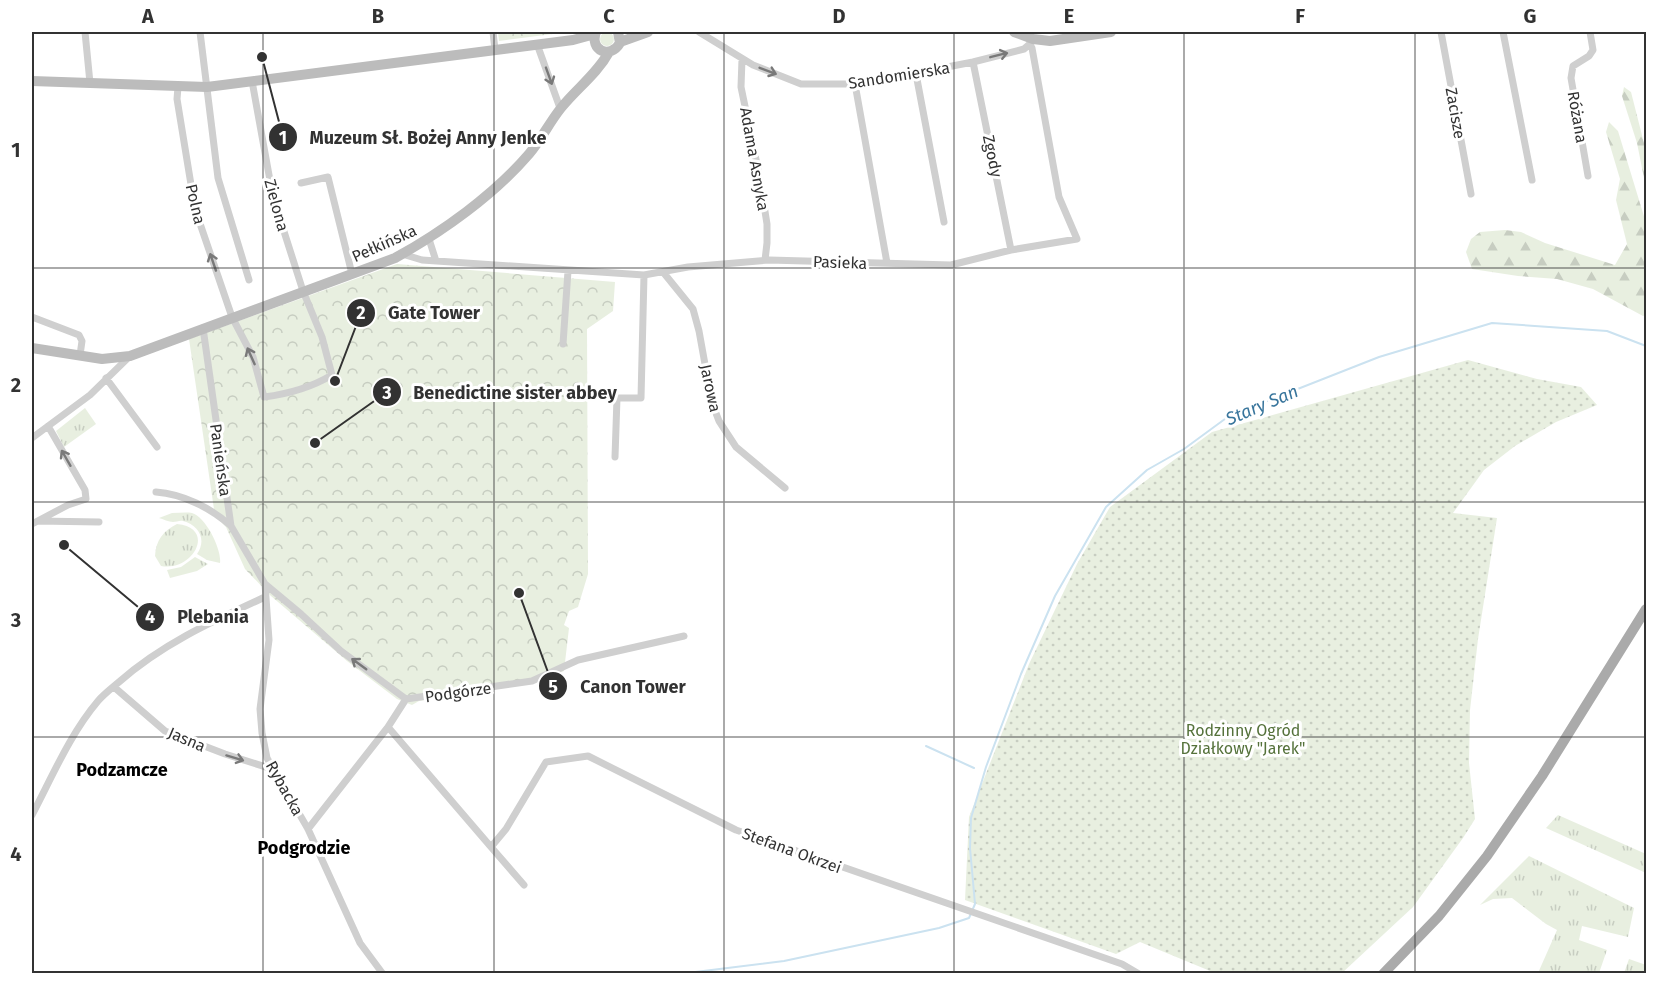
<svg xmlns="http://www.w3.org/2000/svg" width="1678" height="1005" font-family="'Fira Sans',sans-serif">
<defs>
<pattern id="grass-tufts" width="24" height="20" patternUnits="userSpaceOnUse" patternTransform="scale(1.5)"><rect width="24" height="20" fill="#e8efe0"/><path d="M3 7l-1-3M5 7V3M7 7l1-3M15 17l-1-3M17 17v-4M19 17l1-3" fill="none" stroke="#c7cdc1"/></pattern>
<pattern id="forest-firs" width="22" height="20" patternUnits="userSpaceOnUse" patternTransform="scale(1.5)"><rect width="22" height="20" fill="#e8efe0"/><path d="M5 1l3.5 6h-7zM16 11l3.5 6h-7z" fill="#c7cdc1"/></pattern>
<pattern id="park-crowns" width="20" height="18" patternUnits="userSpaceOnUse" patternTransform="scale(1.5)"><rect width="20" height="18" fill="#e8efe0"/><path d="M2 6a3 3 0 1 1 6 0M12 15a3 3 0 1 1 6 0" fill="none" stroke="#c7cdc1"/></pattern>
<pattern id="garden-dots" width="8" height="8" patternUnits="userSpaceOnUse" patternTransform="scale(1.5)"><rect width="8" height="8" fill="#e8efe0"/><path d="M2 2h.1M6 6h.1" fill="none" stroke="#c7cdc1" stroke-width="1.8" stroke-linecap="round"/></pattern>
</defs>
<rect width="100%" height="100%" fill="#fff"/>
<!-- grass -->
<path fill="url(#grass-tufts)" d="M600 39a7 7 0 1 1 14 0a7 7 0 1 1-14 0Z
M 85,408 L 96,424 L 64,447 L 56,431 Z
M 172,513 C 179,513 186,512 192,513 C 206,517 222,550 220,563 L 207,560 L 197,554 C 207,540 199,525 183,521 C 180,520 176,522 173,522 C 169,522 163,519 159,518 Z
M 177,524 C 217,528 193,572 161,566 L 155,556 C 156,540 163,531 177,524 Z
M 195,557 L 208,564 L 197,571 L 170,578 L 167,570 L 181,567 Z
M 1558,815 L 1646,854 L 1646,873 L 1546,828 Z
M 1529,856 L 1634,908 L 1628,937 L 1582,926 L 1579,940 L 1607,950 L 1599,973 L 1538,973 L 1557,930 L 1546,924 L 1512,898 L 1493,899 L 1480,905 Z
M 1629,959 L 1646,965 L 1646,973 L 1624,973 Z"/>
<!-- forest -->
<path fill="url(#forest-firs)" d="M 1624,87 L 1631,92 L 1646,151 L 1646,188 L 1637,143 L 1622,96 Z
M 1609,122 L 1618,131 L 1646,223 L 1646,315 L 1643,316 L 1593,289 L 1557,279 L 1518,276 L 1472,269 L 1466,252 L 1471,239 L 1480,232 L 1505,230 L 1521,232 L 1545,243 L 1615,265 L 1627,244 L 1616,200 L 1620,179 L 1606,132 Z"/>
<!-- park -->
<path fill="url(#park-crowns)" d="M 498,32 L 568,32 L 499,41 Z
M 397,264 L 615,282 L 613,311 L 587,329 L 588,574 L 578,607 L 569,611 L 564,625 L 569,628 L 564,671 L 538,682 L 419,701 L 412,705 L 397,699 L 347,661 L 271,596 L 245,569 L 226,527 L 215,516 L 189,339 Z"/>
<!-- garden -->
<path fill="url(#garden-dots)" d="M 1468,360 L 1537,379 L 1581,387 L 1597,405 L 1556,422 L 1515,446 L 1484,470 L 1453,513 L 1497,518 L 1478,639 L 1470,710 L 1469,763 L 1475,819 L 1463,838 L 1413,907 L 1342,973 L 1215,973 L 1140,942 L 1116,954 L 965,900 L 969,817 L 1029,664 L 1077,564 L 1110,507 L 1212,432 Z"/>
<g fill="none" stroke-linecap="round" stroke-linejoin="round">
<!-- stream -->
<path stroke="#cbe2f0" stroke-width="2" d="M 926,746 L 974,768
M 679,974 L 784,961 L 939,928 L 969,918 L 975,904 L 970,848 L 971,818 L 986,767 L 1021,674 L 1055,596 L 1106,507 L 1147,470 L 1184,449 L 1229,416 L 1379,357 L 1492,323 L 1607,331 L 1646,346"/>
<!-- street -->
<path stroke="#cfcfcf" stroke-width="7" d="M 85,32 L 90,83
M 200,32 L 218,178 L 249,280
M 493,32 L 495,50
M 699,32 L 753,65 L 801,84 L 859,84 L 973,62 L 1024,49 L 1031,43
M 1441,32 L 1471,194
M 1503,32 L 1532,180
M 537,44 L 560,108
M 742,59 L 741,87 L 759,174 L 767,224 L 767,243 L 765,260
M 973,62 L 1011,250
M 916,74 L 944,222
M 855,84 L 887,263
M 178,87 L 177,99 L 195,209 L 232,317 L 253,357 L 264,397 C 288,394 312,387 332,375 L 322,337 L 303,291 L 273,197 L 252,81
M 1588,176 L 1571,78 L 1573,66 L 1589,56 L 1593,50 L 1590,32
M 301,183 L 328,177 L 352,274
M 429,239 L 436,261
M 402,254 L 422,260 L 644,275 L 688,267 L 769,260 L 951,265 L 1011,250 L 1077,239 L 1059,197 L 1032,48 L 1030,45
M 663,272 L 693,309 L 699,331 L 712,403 L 719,421 L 736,447 L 785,488
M 32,317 L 79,335 L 82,341 L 80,355
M 203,328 L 231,526 L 265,584 L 269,640 L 260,709 L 262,733 L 267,758 L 308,829 L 360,943 L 383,974
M 563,344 L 568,271
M 106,378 L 157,447
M 32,438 L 90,395 L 130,356
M 615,457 L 617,398 L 641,398 L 644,275
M 156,492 C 183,494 211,508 231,526
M 38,521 L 99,522
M 32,524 L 68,505 L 86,499 L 85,490 L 48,426
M 265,584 L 301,614 L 341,651 L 406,699 L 532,681 L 578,660 L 684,636
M 114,687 L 165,731 L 225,754 L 272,769
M 388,727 L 491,847 L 506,829 L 546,762 L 588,756 L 736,830 L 1122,964 L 1139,974
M 32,815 C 52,777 70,734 98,701 C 104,694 112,688 119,682 C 162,644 213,621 265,597
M 308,829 L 388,727 L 406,699
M 491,847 L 524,885"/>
<!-- secondary -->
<path stroke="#bcbcbc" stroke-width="10" d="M 596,32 C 589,50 610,60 620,43 L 618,32
M 1014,32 L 1033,39 L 1050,41 L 1111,32
M 620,42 L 648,32
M 32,81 L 207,87 L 573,40 L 595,34
M 32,348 L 102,359 L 130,356 L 395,258 C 442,232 494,195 529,154 C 541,140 549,123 561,108 C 576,89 597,74 609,52"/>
<!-- primary -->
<path stroke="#aaa" stroke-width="10" d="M 1383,974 L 1439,916 L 1487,856 L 1542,776 L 1646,609"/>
</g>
<!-- one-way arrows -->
<defs><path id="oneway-shaft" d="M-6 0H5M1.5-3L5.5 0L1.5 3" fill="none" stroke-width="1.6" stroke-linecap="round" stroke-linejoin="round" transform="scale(1.5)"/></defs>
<g stroke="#797979">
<use href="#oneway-shaft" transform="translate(999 55) rotate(-14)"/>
<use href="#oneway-shaft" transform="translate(768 71) rotate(21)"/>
<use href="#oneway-shaft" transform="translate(549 76) rotate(70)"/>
<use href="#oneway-shaft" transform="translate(213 262) rotate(-109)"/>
<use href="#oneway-shaft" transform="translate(251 356) rotate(-114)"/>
<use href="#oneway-shaft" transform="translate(66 458) rotate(-120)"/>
<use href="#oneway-shaft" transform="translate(359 664) rotate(-144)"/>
<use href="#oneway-shaft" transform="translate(235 758) rotate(17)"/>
</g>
<!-- grid -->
<path fill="none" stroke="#323232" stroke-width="1.5" stroke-opacity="0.55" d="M 263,32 L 263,974M 494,32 L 494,974M 724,32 L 724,974M 954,32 L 954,974M 1184,32 L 1184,974M 1415,32 L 1415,974M 32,268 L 1646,268M 32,502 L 1646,502M 32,737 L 1646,737"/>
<g text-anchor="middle" stroke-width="6" stroke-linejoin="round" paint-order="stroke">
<!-- street labels -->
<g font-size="16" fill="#323232" stroke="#fff">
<text transform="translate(899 75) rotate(-9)" y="6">Sandomierska</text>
<text transform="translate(1456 113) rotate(80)" y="6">Zacisze</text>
<text transform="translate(1578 117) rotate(80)" y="6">Różana</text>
<text transform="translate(993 156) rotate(78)" y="6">Zgody</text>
<text transform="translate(755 159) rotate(80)" y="6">Adama Asnyka</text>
<text transform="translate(196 204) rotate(77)" y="6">Polna</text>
<text transform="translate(277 205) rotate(75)" y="6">Zielona</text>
<text transform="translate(384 243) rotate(-24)" y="6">Pełkińska</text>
<text transform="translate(840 262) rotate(2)" y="6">Pasieka</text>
<text transform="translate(711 388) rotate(78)" y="6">Jarowa</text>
<text transform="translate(221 460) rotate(82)" y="6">Panieńska</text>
<text transform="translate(458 692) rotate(-8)" y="6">Podgórze</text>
<text transform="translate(187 739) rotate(23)" y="6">Jasna</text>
<text transform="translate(285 788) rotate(61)" y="6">Rybacka</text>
<text transform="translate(792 850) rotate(20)" y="6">Stefana Okrzei</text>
</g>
<!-- park labels -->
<g font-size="16" fill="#55723b" stroke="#fff">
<text x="1243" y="736">Rodzinny Ogród<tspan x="1243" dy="18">Działkowy "Jarek"</tspan></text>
</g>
<!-- water labels -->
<g font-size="18" font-style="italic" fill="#38759c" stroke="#fff">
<text transform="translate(1262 405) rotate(-23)" y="6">Stary San</text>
</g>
<!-- neighbourhood labels -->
<g font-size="18" font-weight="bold" fill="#000" stroke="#fff">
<text x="122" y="776">Podzamcze</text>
<text x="304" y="854">Podgrodzie</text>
</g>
</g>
<!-- callouts -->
<path fill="none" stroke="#323232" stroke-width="2" d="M262 57L283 137M335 381L361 313M315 443L387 392M64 545L150 617M519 593L553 686"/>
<g fill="#323232" stroke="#fff" stroke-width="2">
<circle cx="262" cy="57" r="6"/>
<circle cx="335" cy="381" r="6"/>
<circle cx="315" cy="443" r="6"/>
<circle cx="64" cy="545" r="6"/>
<circle cx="519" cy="593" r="6"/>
<circle cx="283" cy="137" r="15"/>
<circle cx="361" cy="313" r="15"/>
<circle cx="387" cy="392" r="15"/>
<circle cx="150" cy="617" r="15"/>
<circle cx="553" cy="686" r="15"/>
</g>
<g font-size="18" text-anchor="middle" font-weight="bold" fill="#fff">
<text x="283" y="144">1</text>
<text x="361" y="319">2</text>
<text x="387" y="399">3</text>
<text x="150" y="623">4</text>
<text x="553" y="693">5</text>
</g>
<g font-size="18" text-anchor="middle" font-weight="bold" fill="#323232" stroke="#fff" stroke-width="6" stroke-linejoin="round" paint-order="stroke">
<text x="428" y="144">Muzeum Sł. Bożej Anny Jenke</text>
<text x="434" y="319">Gate Tower</text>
<text x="515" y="399">Benedictine sister abbey</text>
<text x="213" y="623">Plebania</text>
<text x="633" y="693">Canon Tower</text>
</g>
<!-- border -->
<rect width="1678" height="1005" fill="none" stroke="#ffffff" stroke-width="66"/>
<rect x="33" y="33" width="1612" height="939" fill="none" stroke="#323232" stroke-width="2"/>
<g font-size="20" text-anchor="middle" font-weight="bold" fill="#323232">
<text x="148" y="23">A</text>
<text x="378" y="23">B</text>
<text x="609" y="23">C</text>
<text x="839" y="23">D</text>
<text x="1069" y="23">E</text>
<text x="1300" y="23">F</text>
<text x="1530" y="23">G</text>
<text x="16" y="157">1</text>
<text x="16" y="392">2</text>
<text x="16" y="627">3</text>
<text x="16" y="861">4</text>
</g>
</svg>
